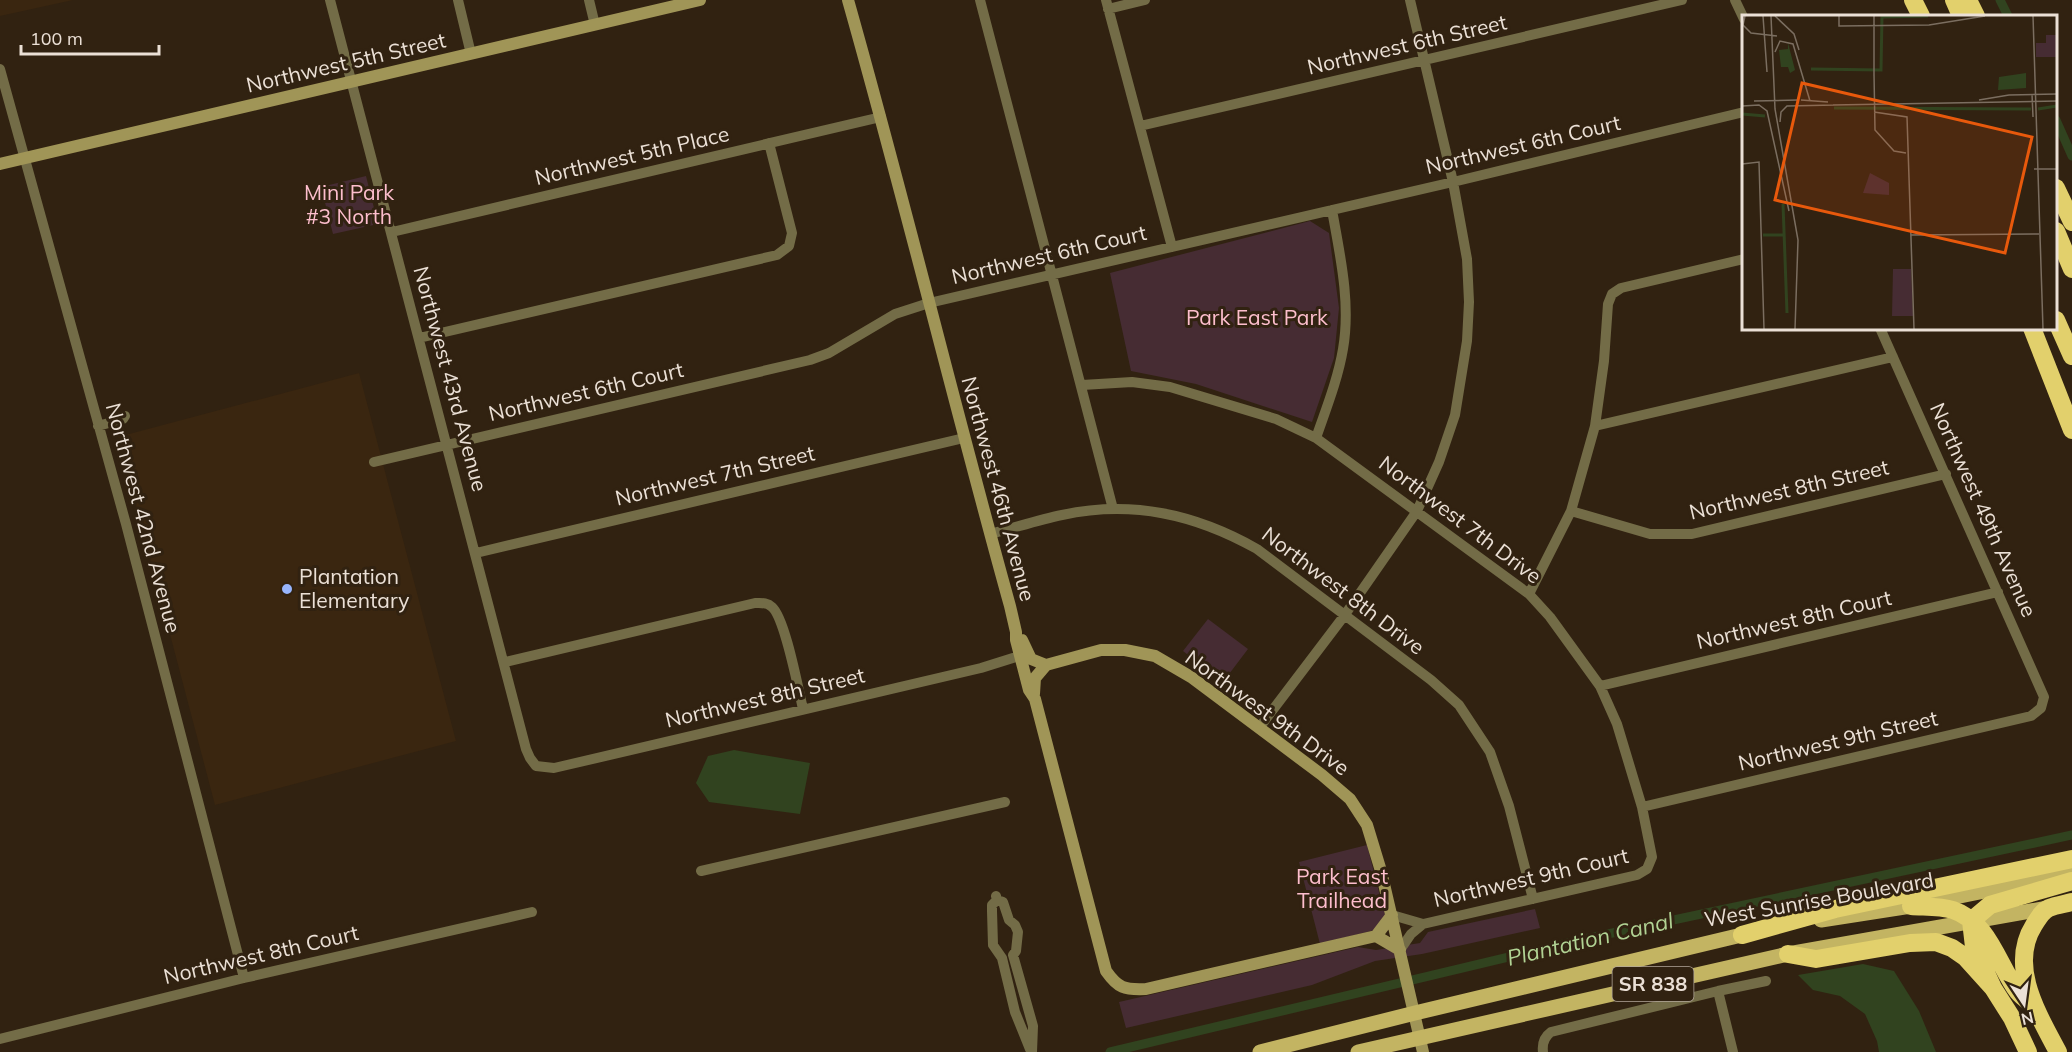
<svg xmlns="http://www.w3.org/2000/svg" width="2072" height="1052" font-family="Mulish,sans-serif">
<rect width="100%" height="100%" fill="#312211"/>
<!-- built -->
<path fill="#3a2610" d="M 0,0 L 73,0 L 0,16 Z
M 359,373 L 456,741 L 215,805 L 118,437 Z"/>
<!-- green -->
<path fill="#462c33" d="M 366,176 L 378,224 L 333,234 L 321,187 Z
M 1310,221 L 1329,233 L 1339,308 L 1334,358 L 1312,422 L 1196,384 L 1131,371 L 1110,273 Z
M 1208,619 L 1248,649 L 1223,682 L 1183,651 Z
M 1367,845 L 1381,900 L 1390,904 L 1382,922 L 1375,930 L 1320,944 L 1299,862 Z
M 1535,909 L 1540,928 L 1422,954 L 1375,961 L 1312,985 L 1126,1028 L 1119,1002 L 1358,947 L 1376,950 L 1420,943 L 1428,932 Z"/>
<!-- water -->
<path fill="#31431f" d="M 734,750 L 810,763 L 800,814 L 709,802 L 696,783 L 708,756 Z
M 1863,964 L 1894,971 L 1919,1011 L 1936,1052 L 1879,1052 L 1877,1041 L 1865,1014 L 1840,996 L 1813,990 L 1798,975 Z"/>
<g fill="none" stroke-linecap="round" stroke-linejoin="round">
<!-- canal -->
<path stroke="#31431f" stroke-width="9" d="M 2000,0 L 2008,16
M 2056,120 L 2072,156
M 1110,1052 L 1589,938 L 2072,835"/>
<!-- street -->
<path stroke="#736c47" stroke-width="10" d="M 330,0 L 526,749 L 530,758 L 536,766 L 554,768 L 981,668 L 1016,657 L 1023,648
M 458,0 L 471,54
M 589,0 L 595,25
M 980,0 L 1113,509
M 1106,0 L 1172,247
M 1735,0 L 1744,19
M 1108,9 L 1145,0
M 0,69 L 126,524 L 244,978
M 1140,126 L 1682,0
M 392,232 L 881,117
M 419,338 L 777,255 L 789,246 L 792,233 L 769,143
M 1082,385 L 1132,382 L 1170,387 L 1276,419 L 1316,438 L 1529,594 L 1550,617 L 1600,686 L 1617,724 L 1642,807 L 1652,857 L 1647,869 L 1637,875 L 1423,924 L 1392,915
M 98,426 L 123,419 L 125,416
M 1595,426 L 1893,357
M 1316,438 C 1326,409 1338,379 1343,349 C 1351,303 1340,255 1332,210
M 374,462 L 810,360 L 829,353 L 895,314 L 929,303 L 1453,182 L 1744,112
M 1571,511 L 1650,534 L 1692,534 L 1946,474
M 990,534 C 1014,528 1038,520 1062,515 C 1132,500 1195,514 1257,549 L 1431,680 L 1459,705 L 1490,752 L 1509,806 L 1533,899
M 476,553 L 964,438
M 1529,594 L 1571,511 L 1595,426 L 1604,361 L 1608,304 L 1612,294 L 1621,288 L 1744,259
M 505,662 L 755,603 C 761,603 767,602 772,607 C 785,618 798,688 803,709
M 1600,686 L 1998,592
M 1259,728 L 1344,616 L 1417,511 L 1439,462 L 1455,415 L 1467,341 L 1469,302 L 1467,259 L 1453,182 L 1410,0
M 1642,807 L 2031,716 L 2041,708 L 2044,697 L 1880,328
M 701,871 L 1005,802
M 996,896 L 997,900 L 992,905 L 992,911 L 993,945 L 1002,958 L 1015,1012 L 1030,1049
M 997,900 L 1003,902 L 1009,920 L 1015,925 L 1018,932 L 1016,951 L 1013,955 L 1033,1026 L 1032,1052
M 1400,950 L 1411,934 L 1423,924
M 1718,991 L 1733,1052
M 0,1039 L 244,978 L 532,912
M 1543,1052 C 1542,1044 1544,1037 1551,1032 L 1718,991 L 1766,981"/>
<!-- secondary -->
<path stroke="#a09557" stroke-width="12" d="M 848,0 C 905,201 954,405 1010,606 L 1016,632 L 1016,640 L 1029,690 L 1035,699 L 1106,971 C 1118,988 1124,990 1146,989 L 1376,936 L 1400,950
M 0,164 L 700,0
M 1022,640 L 1031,659 L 1046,665
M 1034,694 L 1035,678 L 1046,665 L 1101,650 L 1125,650 L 1155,656 L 1191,677 L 1322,775 L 1350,799 L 1367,825 L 1381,871 L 1423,1052
M 1376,936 L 1392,915"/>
<!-- primary -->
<path stroke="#c3b462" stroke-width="15" d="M 1821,920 L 1911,906 L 2072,873
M 1260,1052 L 1415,1013 L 1754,932
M 1358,1052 L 1788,954 L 2048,908"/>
<!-- highway -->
<path stroke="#e2d06c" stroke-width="18" d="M 1913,0 L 1921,16
M 1954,0 L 1961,16
M 1968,0 L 1976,16
M 2056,188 L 2072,222
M 2056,231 L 2072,269
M 2056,320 L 2072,356
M 2032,328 L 2072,430
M 1911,906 C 1925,907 1940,906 1953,910 C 1989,922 1998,965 2018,992 C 2022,997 2028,1001 2032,1004
M 1971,921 L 1974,947 L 1993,988 L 2012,1018 L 2028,1052
M 1971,921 L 1990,905 L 2072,881
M 1742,935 L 1835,909 L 2072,859
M 1788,954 L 1816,959 L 1910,943 L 1936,942 L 1952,948 L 1965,957 L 1993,988
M 2058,1052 C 2038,1014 2008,966 2034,925 C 2038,919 2042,911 2049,908 C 2056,905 2065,904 2072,902"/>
</g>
<!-- markers -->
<circle fill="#98b5fd" stroke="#312211" stroke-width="2" cx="287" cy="589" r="6"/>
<g text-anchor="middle" stroke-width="6" stroke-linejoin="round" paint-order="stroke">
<!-- shield labels -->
<rect fill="#312211" stroke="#b3a79b" stroke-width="1.5" x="1612.5" y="967" width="81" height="34" rx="4.5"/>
<g font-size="20" font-weight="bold" fill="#ebe0d6">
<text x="1653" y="991">SR 838</text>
</g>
<!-- street labels -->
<g font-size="21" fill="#ebe0d6" stroke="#312211">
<text transform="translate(1407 45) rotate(-13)" y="7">Northwest 6th Street</text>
<text transform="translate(346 63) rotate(-13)" y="7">Northwest 5th Street</text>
<text transform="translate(1523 145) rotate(-13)" y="7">Northwest 6th Court</text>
<text transform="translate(632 156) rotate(-13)" y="7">Northwest 5th Place</text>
<text transform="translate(1049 255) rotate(-13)" y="7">Northwest 6th Court</text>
<text transform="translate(450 379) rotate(75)" y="7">Northwest 43rd Avenue</text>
<text transform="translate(586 392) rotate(-13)" y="7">Northwest 6th Court</text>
<text transform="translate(715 476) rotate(-13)" y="7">Northwest 7th Street</text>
<text transform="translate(998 489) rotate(75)" y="7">Northwest 46th Avenue</text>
<text transform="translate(1789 490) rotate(-13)" y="7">Northwest 8th Street</text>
<text transform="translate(1983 510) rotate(66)" y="7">Northwest 49th Avenue</text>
<text transform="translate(143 518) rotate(75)" y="7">Northwest 42nd Avenue</text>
<text transform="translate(1460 520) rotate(37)" y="7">Northwest 7th Drive</text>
<text transform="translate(1343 591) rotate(37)" y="7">Northwest 8th Drive</text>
<text transform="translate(1794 620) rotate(-13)" y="7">Northwest 8th Court</text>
<text transform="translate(765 698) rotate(-13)" y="7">Northwest 8th Street</text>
<text transform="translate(1267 713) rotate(36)" y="7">Northwest 9th Drive</text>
<text transform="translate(1838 741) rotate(-13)" y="7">Northwest 9th Street</text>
<text transform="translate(1531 878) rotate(-13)" y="7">Northwest 9th Court</text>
<text transform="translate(1819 900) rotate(-10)" y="7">West Sunrise Boulevard</text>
<text transform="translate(261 955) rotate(-13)" y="7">Northwest 8th Court</text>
</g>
<!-- park labels -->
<g font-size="21" fill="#fdbecd" stroke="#312211">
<text x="349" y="200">Mini Park<tspan x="349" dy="24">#3 North</tspan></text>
<text x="1257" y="325">Park East Park</text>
<text x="1342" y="884">Park East<tspan x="1342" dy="24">Trailhead</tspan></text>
</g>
<!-- poi labels -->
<g font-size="21" fill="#ebe0d6" stroke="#312211" text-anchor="start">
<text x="299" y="584">Plantation<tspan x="299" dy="24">Elementary</tspan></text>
</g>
<!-- water labels -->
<g font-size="22" font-style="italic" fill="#b1d394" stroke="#312211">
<text transform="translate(1590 939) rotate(-13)" y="8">Plantation Canal</text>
</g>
</g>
<!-- overview -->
<g transform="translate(1742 15)">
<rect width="315" height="315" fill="#312211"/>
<path d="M 304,20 L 315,20 L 315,42 L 294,42 L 294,28 L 304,28 ZM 128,158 L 147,168 L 147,180 L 121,178 ZM 151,254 L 169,254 L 171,301 L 150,301 Z" fill="#462c33"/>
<path d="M 46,28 L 53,55 L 48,58 L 46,52 L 39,52 L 37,35 L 46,34 ZM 284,58 L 284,73 L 256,75 L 257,62 Z" fill="#31431f"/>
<path fill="none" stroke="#31431f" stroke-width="3" d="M 140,2 L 186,1M 69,54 L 139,55 L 140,1M 92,93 L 289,94M 296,94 L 315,91M 0,99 L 23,101M 41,189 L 45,298M 21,220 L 43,220"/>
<path fill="none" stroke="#7b6e60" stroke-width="1.5" d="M 3,1 L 1,10 L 9,18 L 35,21M 21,1 L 25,57M 29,1 L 33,94 L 56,225 L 53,314M 33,1 L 52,19 L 57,35M 97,1 L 97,11 L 187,10 L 243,1M 132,1 L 132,61M 291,1 L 301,314M 33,37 L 38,26 L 51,29 L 68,86M 132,59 L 133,115 L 152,136 L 164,138M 290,79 L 291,102M 59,85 L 86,87M 237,85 L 267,80 L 315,79M 12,86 L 56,85M 91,90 L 315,86M 0,91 L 17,90 L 25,96 L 47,196M 132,97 L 165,102 L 172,314M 38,107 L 39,97 L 45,91 L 93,90M 0,149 L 17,147 L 22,314M 292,154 L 315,154M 169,220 L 297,219"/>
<path fill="#e8590c" fill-opacity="0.15" stroke="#e8590c" stroke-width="3" d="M 60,68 L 290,122 L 263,238 L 33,185 Z"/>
<rect width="315" height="315" fill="none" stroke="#ebe0d6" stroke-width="3"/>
</g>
<!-- north arrow -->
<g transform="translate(2024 1004) rotate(167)" stroke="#312211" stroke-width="4.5" paint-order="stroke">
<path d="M0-4.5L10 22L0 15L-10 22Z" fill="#ebe0d6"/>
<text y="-9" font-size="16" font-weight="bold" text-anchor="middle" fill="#ebe0d6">N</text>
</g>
<!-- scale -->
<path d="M21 45v9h138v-9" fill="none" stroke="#ebe0d6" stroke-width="3"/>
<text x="30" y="45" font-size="18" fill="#ebe0d6" stroke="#312211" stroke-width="4.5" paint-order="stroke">100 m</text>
</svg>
